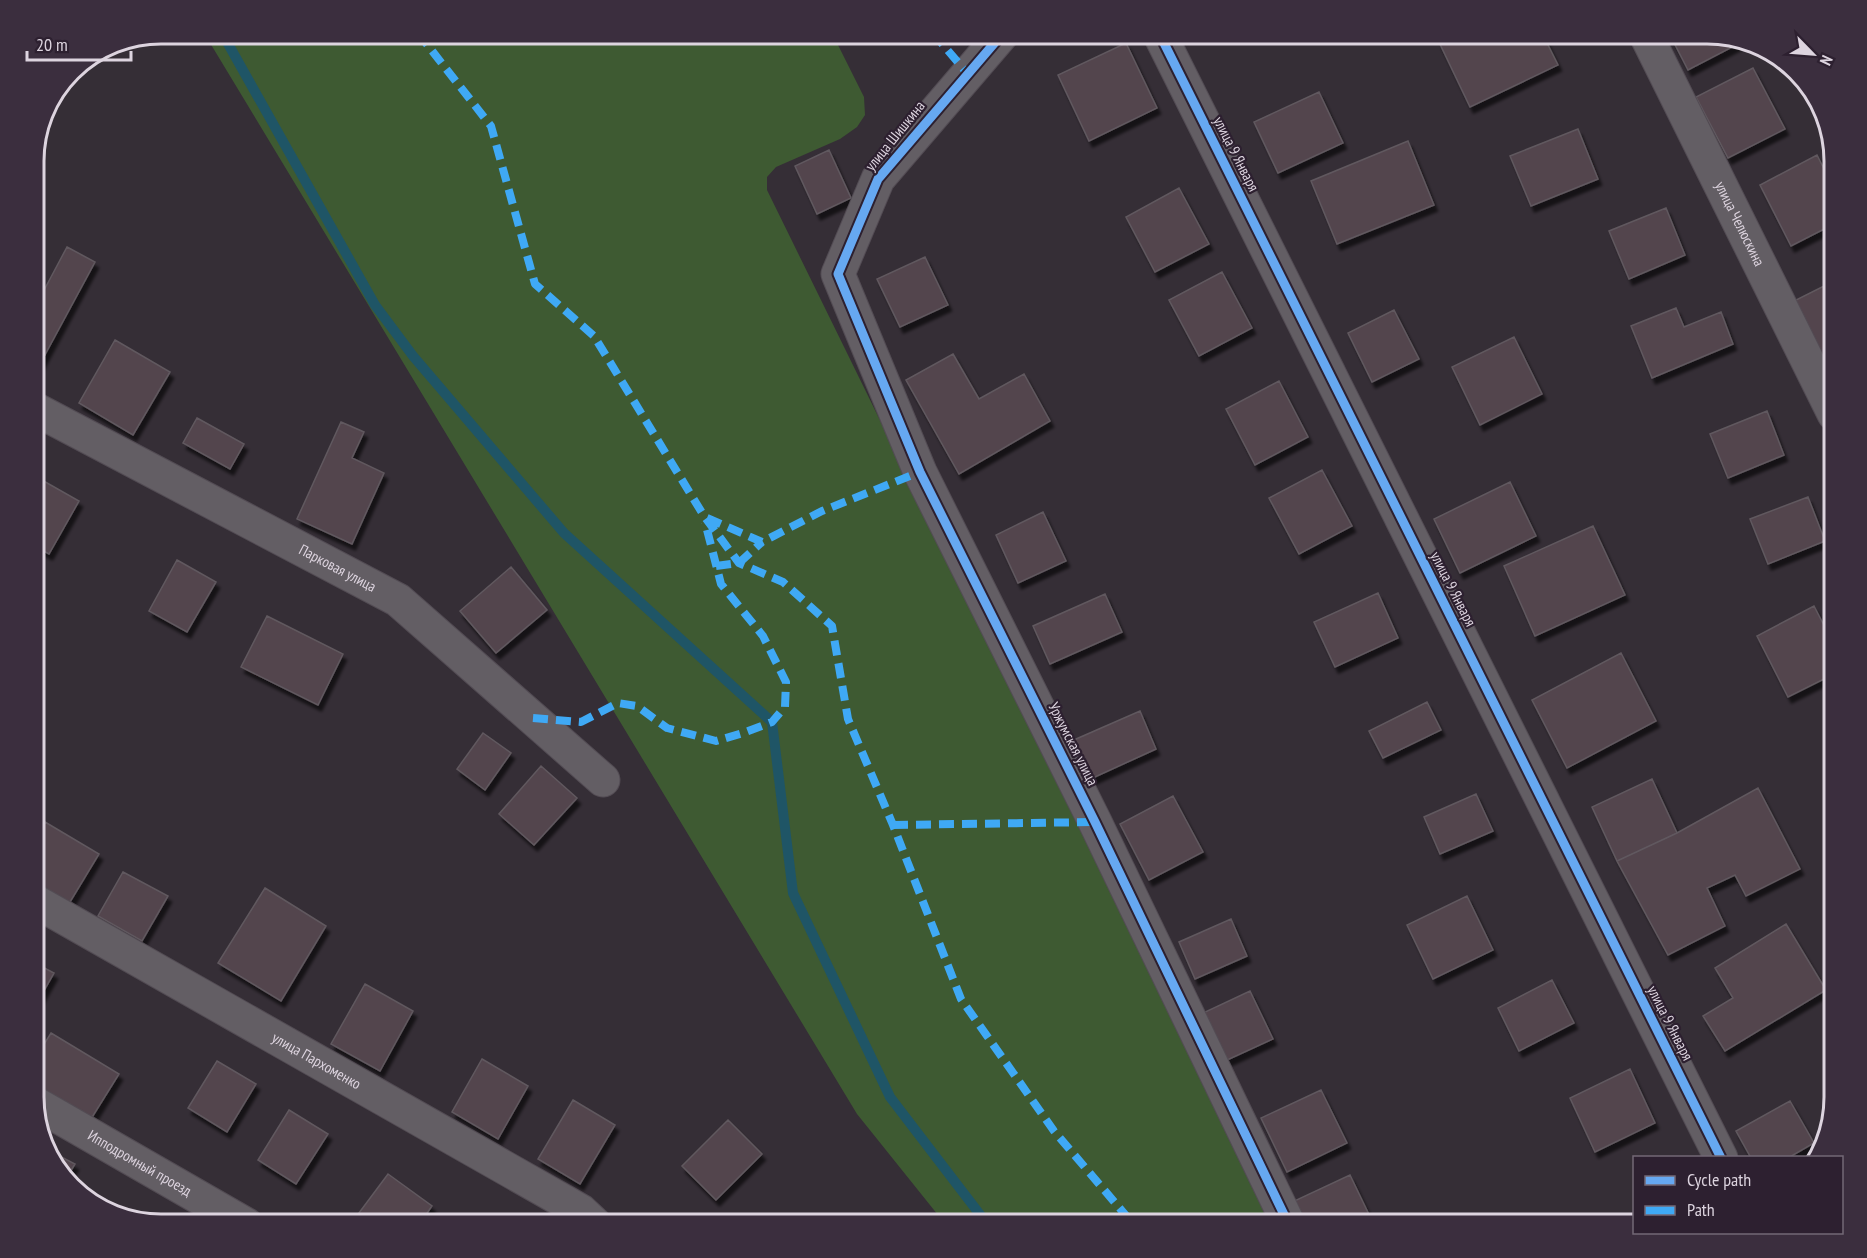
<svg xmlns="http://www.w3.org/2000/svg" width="1867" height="1258" font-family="'PT Sans Narrow',sans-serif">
<defs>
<filter id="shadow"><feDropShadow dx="3.5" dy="6" stdDeviation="1.5" flood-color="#0009"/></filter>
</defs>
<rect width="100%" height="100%" fill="#352e36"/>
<!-- forest -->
<path fill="#3e5a32" d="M 204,33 L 832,33 L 864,97 L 865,115 L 857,127 L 840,139 L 776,167 L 767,177 L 767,190 L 1275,1225 L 946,1225 L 857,1114 Z"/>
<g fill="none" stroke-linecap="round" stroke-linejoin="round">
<!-- stream -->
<path stroke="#1f5566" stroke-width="10" d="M 222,33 L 375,305 L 413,356 L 564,533 L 772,722 L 793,893 L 890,1097 L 988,1225"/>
</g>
<!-- building -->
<path fill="#52454e" stroke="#61595f" stroke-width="1.5" filter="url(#shadow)" d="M 1458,33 L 1542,33 L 1558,65 L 1470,107 L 1439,42 Z
M 1669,33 L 1706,33 L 1740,43 L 1688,70 Z
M 1126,43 L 1157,108 L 1089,141 L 1058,75 Z
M 1753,68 L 1785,129 L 1728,158 L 1696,97 Z
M 1319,92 L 1343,143 L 1278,173 L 1254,122 Z
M 1578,129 L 1598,179 L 1531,206 L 1510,156 Z
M 1408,141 L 1434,205 L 1337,244 L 1311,181 Z
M 829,150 L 851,198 L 817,214 L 795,166 Z
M 1817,155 L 1834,189 L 1834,224 L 1791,246 L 1760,185 Z
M 1179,188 L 1209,244 L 1155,272 L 1126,217 Z
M 1666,208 L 1685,255 L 1629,279 L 1609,231 Z
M 67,247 L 95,262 L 33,377 L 33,311 Z
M 925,257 L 948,305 L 900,327 L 877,279 Z
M 1222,272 L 1252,328 L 1199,356 L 1169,300 Z
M 1834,281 L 1834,358 L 1824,364 L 1792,302 Z
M 1676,308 L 1684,327 L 1721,312 L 1733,344 L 1652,378 L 1631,326 Z
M 1394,310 L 1419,359 L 1372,382 L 1348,333 Z
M 1514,337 L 1542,394 L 1480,425 L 1452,367 Z
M 115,340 L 170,372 L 133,435 L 79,403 Z
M 953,354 L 979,399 L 1024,374 L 1050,421 L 959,474 L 906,380 Z
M 1279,381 L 1308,437 L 1255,465 L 1226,409 Z
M 1767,411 L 1784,455 L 1728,478 L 1710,434 Z
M 197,418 L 244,444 L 230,469 L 183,443 Z
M 341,422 L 364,432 L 352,458 L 384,473 L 352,544 L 297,519 Z
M 1322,470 L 1352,526 L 1299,554 L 1269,498 Z
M 33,475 L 79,501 L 49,554 L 33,545 Z
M 1510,482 L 1536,536 L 1460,573 L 1434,519 Z
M 1808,497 L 1825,541 L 1768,564 L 1750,519 Z
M 1043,512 L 1066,561 L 1018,583 L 996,535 Z
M 1593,526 L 1625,595 L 1535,636 L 1504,566 Z
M 177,560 L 216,582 L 187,632 L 149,611 Z
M 511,567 L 547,610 L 496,653 L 460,611 Z
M 1378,593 L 1398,638 L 1335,667 L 1314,622 Z
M 1105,594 L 1122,632 L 1050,664 L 1033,626 Z
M 1814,606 L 1834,645 L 1834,674 L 1788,697 L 1757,636 Z
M 267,616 L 343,654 L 318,705 L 241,667 Z
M 1621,653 L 1656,721 L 1567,768 L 1532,700 Z
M 1427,702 L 1441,730 L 1383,758 L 1369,731 Z
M 1140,711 L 1156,749 L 1084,782 L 1067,743 Z
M 483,733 L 511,753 L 485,790 L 457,769 Z
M 541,766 L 577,798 L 534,845 L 499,814 Z
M 1652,779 L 1677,833 L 1617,861 L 1592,807 Z
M 1758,788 L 1800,869 L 1746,896 L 1735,875 L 1707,888 L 1725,926 L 1668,955 L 1617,861 L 1677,833 Z
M 1476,794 L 1493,831 L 1440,854 L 1424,817 Z
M 1173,796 L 1203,852 L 1149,880 L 1120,824 Z
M 45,822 L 99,854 L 67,907 L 33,886 L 33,842 Z
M 123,872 L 168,896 L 142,941 L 98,916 Z
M 265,888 L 326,926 L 281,1001 L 218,963 Z
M 1467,896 L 1493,950 L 1433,979 L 1407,925 Z
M 1231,919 L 1247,956 L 1195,979 L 1179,942 Z
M 1786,924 L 1826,990 L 1725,1051 L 1703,1016 L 1733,998 L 1715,968 Z
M 33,962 L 54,973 L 33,1010 Z
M 1552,980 L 1574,1023 L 1519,1051 L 1498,1008 Z
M 365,984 L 413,1011 L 380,1071 L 331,1044 Z
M 1250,991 L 1273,1039 L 1225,1061 L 1203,1013 Z
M 51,1033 L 119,1074 L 91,1119 L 33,1083 L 33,1062 Z
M 482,1059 L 528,1086 L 498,1139 L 452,1112 Z
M 217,1061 L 256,1084 L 227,1132 L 188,1108 Z
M 1630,1069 L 1655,1123 L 1595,1152 L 1570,1098 Z
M 1321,1090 L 1347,1143 L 1287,1172 L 1261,1118 Z
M 573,1100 L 615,1125 L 580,1184 L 538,1159 Z
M 1790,1101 L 1814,1143 L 1788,1158 L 1751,1158 L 1736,1131 Z
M 289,1110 L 328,1134 L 296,1184 L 258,1160 Z
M 728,1120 L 762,1154 L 716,1200 L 682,1166 Z
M 46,1149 L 75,1164 L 66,1179 L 50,1161 Z
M 388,1174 L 432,1206 L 419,1225 L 350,1225 Z
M 1350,1175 L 1374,1225 L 1300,1225 L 1290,1203 Z"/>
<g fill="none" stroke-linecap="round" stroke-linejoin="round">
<!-- minor casing -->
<g stroke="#534c54" stroke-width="35">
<g id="minor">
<path d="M 1003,33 L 878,179 L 838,274 L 920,472 L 1095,822 L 1289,1225"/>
<path d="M 1159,33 L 1721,1158"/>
<path id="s1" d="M 1645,33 L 1834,414"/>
<path id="s2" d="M 33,408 L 398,600 L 603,780"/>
<path id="s3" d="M 33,900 L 581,1211 L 596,1225"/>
<path id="s4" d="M 33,1102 L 247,1225"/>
</g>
</g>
<!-- minor -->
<use href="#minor" stroke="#635e64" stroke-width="33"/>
<!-- quiet -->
<path stroke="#3fa9f5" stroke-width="8" stroke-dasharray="15 8" stroke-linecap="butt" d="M 418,33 L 491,126 L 535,284 L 594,336 L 704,516 L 739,563 L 783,582 L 832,626 L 848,719 L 893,825 L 961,999 L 1054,1131 L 1134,1225
M 933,33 L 967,73
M 707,518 L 762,542 L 822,511 L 920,472
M 716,566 L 739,563 L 762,542
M 533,718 L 581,722 L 618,703 L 637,706 L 667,728 L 716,741 L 743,733 L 772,722 L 785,707 L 786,682 L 763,636 L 721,584 L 705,522
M 893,825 L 1095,822"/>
<!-- cycleway casing -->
<g stroke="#2d2030" stroke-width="13">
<path id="cycleway" d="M 1003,33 L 878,179 L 838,274 L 920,472 L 1095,822 L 1289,1225
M 1159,33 L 1721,1158"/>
</g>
<!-- cycleway -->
<use href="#cycleway" stroke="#66a8f1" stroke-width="9"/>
</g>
<g text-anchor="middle" stroke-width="4.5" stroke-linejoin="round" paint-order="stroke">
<!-- street labels -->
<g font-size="15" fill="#ddd4df" stroke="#2d2030">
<text transform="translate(895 136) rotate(-51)" y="5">улица Шишкина</text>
<text transform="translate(1236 154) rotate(63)" y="5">улица 9 Января</text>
<text dy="5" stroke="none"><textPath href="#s1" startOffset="213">улица Челюскина</textPath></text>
<text dy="5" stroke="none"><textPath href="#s2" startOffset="344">Парковая улица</textPath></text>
<text transform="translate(1453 589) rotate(63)" y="5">улица 9 Января</text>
<text transform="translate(1073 744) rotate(63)" y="5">Уржумская улица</text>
<text transform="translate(1670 1023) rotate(63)" y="5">улица 9 Января</text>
<text dy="5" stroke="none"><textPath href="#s3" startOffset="326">улица Пархоменко</textPath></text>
<text dy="5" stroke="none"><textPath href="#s4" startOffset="123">Ипподромный проезд</textPath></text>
</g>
</g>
<!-- crop -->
<path d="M0 0H1867V1258H0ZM161 44H1707A117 117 0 0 1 1824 161V1097A117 117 0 0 1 1707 1214H161A117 117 0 0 1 44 1097V161A117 117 0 0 1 161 44Z" fill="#3b2e3e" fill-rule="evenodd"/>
<path fill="none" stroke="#ddd4df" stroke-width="3" d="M161 44H1707A117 117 0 0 1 1824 161V1097A117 117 0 0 1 1707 1214H161A117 117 0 0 1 44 1097V161A117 117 0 0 1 161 44Z"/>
<!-- legend -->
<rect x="1633" y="1156" width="210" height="78" fill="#2d2030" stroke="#736876" stroke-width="1.5"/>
<rect x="1645" y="1176" width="30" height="9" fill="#66a8f1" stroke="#736876" stroke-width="1.5"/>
<text x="1687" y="1186" font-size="18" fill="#ddd4df">Cycle path</text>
<rect x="1645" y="1206" width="30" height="9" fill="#3fa9f5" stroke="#736876" stroke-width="1.5"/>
<text x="1687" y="1216" font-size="18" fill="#ddd4df">Path</text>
<!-- north arrow -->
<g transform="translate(1813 54) rotate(115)" stroke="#2d2030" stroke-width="4.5" paint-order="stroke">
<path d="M0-4.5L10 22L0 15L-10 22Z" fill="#ddd4df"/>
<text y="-9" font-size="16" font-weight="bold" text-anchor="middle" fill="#ddd4df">N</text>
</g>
<!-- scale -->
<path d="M27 51v9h104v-9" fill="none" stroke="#ddd4df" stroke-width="3"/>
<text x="36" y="51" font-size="18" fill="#ddd4df" stroke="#2d2030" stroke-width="4.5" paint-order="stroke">20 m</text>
</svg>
